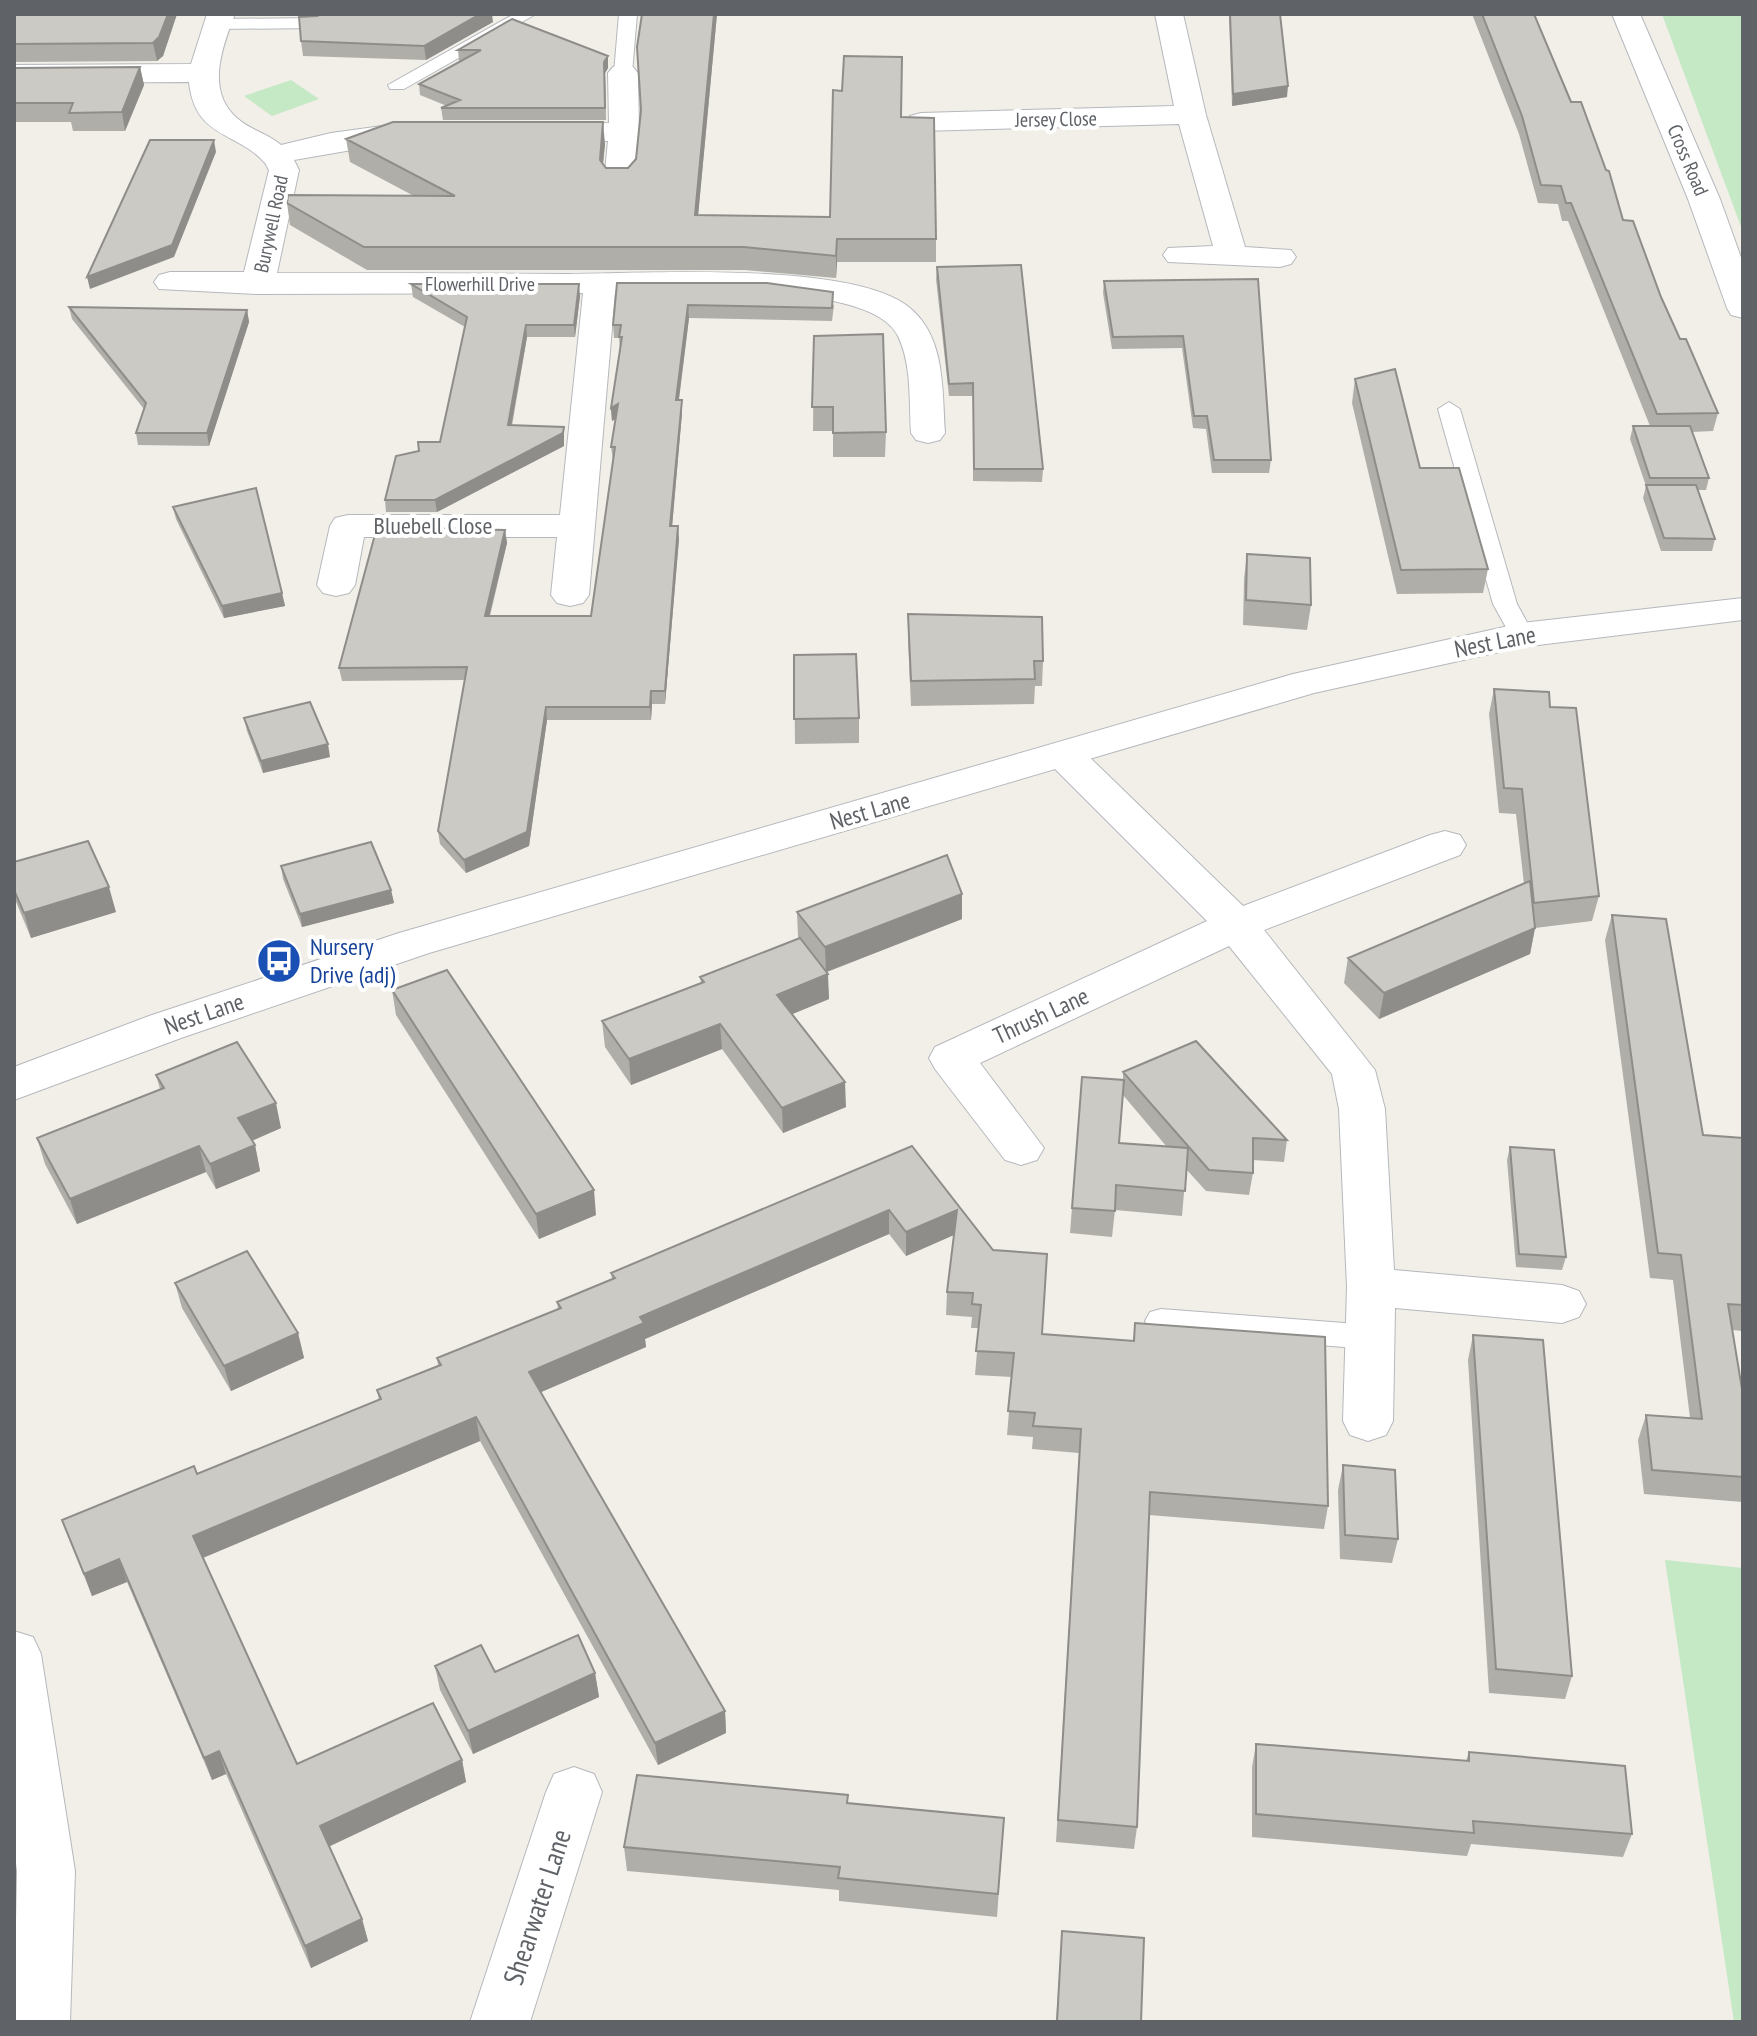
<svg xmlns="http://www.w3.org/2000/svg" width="1757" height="2036" font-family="'PT Sans Narrow',sans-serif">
<rect width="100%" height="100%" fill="#f1efe8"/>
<!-- green -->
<path fill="#c5e8c5" d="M 1662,14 L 1743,14 L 1743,232 Z
M 291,80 L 319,99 L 272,116 L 244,96 Z
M 1665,1560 L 1743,1568 L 1743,2022 L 1734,2022 Z"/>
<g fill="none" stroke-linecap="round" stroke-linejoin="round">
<!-- service casing -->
<g stroke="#b5b8bc" stroke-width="2">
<path id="service" d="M 325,14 L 351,14 L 318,28 L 217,29 L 208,24 L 217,19 L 316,18 Z
M 514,14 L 536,14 L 404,89 L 390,89 L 388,85 Z
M 619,14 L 637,14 L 632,73 L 623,79 L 614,73 Z
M 1449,402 L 1460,409 L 1517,604 L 1534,635 L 1531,640 L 1513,640 L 1493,604 L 1438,409 Z
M 1161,1309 L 1370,1325 L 1381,1328 L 1386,1337 L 1381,1346 L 1370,1349 L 1161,1333 L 1150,1330 L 1145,1321 L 1150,1312 Z"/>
</g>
<!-- minor casing -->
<g stroke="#b5b8bc" stroke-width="2">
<path id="minor" d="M 207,14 L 235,14 C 222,47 205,92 238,119 C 251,130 268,134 281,145 L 331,133 L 404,123 L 415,126 L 419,132 L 415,138 L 404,141 L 294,160 L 299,170 L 277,273 C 372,273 468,273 563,274 C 642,274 853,260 910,308 C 946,338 942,391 945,433 L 940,440 L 928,443 L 916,440 L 911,433 C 909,402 912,365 898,336 C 870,279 673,293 615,293 L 589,595 L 583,603 L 570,606 L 557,603 L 551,595 L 557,537 L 364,537 L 355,585 L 349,593 L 336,596 L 323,593 L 317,585 L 330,526 L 335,518 L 348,515 L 560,515 L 583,293 L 258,294 L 159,289 L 154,282 L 159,275 L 170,272 L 244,272 L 269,170 L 265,163 C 237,131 195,139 189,82 L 14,83 L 14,65 L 191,64 Z
M 1155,14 L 1183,14 L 1206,115 L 1245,247 L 1291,250 L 1296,257 L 1291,264 L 1280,267 L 1168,262 L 1163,255 L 1168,248 L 1213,246 L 1179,124 L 921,131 L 910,128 L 906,122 L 910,116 L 921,113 L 1174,106 Z
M 623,64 L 633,67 L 638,73 L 639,132 L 634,181 L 630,188 L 608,188 L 604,181 L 608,141 L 534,138 L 530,132 L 534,126 L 609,123 L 608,73 L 613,67 Z
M 1064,742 L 1078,746 L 1243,906 L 1430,835 L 1445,831 L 1460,835 L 1466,845 L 1460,855 L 1264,930 L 1375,1070 L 1385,1109 L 1394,1270 L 1562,1285 L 1579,1291 L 1586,1304 L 1579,1317 L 1562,1323 L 1395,1308 L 1393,1421 L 1386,1435 L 1368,1441 L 1350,1435 L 1343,1421 L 1347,1287 L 1339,1109 L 1332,1074 L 1229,946 L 980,1063 L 1044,1148 L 1037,1160 L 1021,1165 L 1005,1160 L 935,1069 L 929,1058 L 935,1047 L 1207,921 L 1050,764 L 1044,755 L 1050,746 Z
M 574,1767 L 594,1774 L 602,1792 L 530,2022 L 470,2022 L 546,1792 L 554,1774 Z"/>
</g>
<!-- tertiary casing -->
<g stroke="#b5b8bc" stroke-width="2">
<path id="tertiary" d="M 1612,14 L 1640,14 L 1720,199 L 1743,263 L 1743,318 L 1731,315 L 1727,308 L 1688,199 Z
M 1743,598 L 1743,620 L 1522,647 L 1314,693 L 429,953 L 181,1038 L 14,1100 L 14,1067 L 149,1016 L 399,933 L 1293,674 L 1522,623 Z
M 14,1631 L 33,1637 L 41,1654 L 75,1871 L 70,2022 L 14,2022 L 17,1871 L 14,1847 Z"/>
</g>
<!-- service -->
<use href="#service" fill="#fff" fill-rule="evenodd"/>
<!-- minor -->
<use href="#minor" fill="#fff" fill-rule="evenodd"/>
<!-- tertiary -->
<use href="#tertiary" fill="#fff" fill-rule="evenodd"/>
</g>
<!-- wall -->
<path fill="#afaea9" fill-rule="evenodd" d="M 14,14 L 177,14 L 163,56 L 157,61 L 14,62 Z
M 642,14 L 717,14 L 698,215 L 830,217 L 901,117 L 936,239 L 936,262 L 837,262 L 836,278 L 745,270 L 367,270 L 290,225 L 287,203 L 414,196 L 350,162 L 346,139 L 605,144 L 603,164 L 606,168 L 628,168 L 636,159 L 641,110 Z
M 1229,14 L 1280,14 L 1287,97 L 1232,106 Z
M 1472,14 L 1534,14 L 1623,220 L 1680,339 L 1718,413 L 1713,431 L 1692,432 L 1709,478 L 1706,490 L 1698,490 L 1715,539 L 1712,551 L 1661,551 L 1643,498 L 1646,486 L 1630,439 L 1633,426 L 1650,426 L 1568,221 L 1562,221 L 1558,204 L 1538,203 L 1519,134 Z
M 493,22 L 426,60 L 303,56 L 301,41 Z
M 458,50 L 608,56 L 608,68 L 605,73 L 606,120 L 443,120 L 441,108 L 447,106 L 420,95 L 419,84 L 461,61 L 459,61 Z
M 140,67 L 144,85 L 125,131 L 73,131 L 71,122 L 14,122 L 14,68 Z
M 937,267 L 1043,469 L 1042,482 L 973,481 L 973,396 L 949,396 L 936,279 Z
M 1258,279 L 1271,460 L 1269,473 L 1212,473 L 1206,429 L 1193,428 L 1182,348 L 1112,349 L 1103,293 L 1104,281 Z
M 617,283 L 834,305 L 832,321 L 689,318 L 679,400 L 682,413 L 672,526 L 679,539 L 665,704 L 652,704 L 651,720 L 547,720 L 529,846 L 466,873 L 440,844 L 438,831 L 465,680 L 342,681 L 339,668 L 505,530 L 507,543 L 490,616 L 591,616 L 613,460 L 611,447 L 615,419 L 612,421 L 611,408 L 620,350 L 619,338 L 614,338 L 613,325 Z
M 411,284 L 580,296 L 575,337 L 527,337 L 512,426 L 564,427 L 564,446 L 437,512 L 386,512 L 385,500 L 440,442 L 465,327 L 413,297 Z
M 69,307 L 247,310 L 249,322 L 209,446 L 138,445 L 136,433 L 144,409 L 72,319 Z
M 814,336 L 886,432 L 885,457 L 833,457 L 833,431 L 813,431 Z
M 1355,379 L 1420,468 L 1488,569 L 1483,593 L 1397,594 L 1352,403 Z
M 173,507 L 282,593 L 285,606 L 224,618 L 176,519 Z
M 1247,554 L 1311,605 L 1307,630 L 1243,625 L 1244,579 Z
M 908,614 L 1043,661 L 1042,686 L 1035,686 L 1034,704 L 911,706 L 908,638 Z
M 794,655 L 859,718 L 859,743 L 795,744 Z
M 1494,689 L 1550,707 L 1599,896 L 1592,921 L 1535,928 L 1530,954 L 1379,1019 L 1344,983 L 1348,958 L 1524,884 L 1516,814 L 1499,813 L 1489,714 Z
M 244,718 L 330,757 L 263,773 L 247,731 Z
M 14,862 L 116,912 L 31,938 L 14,897 Z
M 281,866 L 391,890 L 394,903 L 302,927 L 283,879 Z
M 962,894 L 962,919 L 827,972 L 829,999 L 792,1014 L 846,1107 L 783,1133 L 722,1049 L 631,1085 L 605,1047 L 602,1021 L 701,983 L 700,977 L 799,939 L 798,937 L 797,912 Z
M 1612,915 L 1703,1135 L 1743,1138 L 1743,1331 L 1732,1330 L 1743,1395 L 1743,1502 L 1644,1494 L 1638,1440 L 1646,1415 L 1690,1418 L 1673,1280 L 1650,1278 L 1605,940 Z
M 392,990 L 596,1215 L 539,1239 L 396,1015 Z
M 1123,1072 L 1287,1140 L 1284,1162 L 1253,1160 L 1253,1173 L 1249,1195 L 1206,1191 L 1186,1169 L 1182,1216 L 1115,1210 L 1112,1237 L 1070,1233 L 1082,1077 L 1123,1080 ZM 1123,1095 L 1167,1147 L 1119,1143 Z
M 156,1075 L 281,1128 L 252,1141 L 255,1145 L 260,1171 L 216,1189 L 206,1172 L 77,1224 L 45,1164 L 37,1138 L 160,1089 Z
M 912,1146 L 1042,1334 L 1133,1341 L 1135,1323 L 1328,1506 L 1324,1529 L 1149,1515 L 1137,1827 L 1134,1849 L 1056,1842 L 1079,1453 L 1032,1449 L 1033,1437 L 1007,1435 L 1012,1377 L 975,1375 L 979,1328 L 971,1328 L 972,1317 L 946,1315 L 947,1292 L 954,1235 L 906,1256 L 889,1234 L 645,1339 L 646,1347 L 541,1392 L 725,1711 L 726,1733 L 658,1765 L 480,1441 L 203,1558 L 297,1764 L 462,1760 L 466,1782 L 329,1846 L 362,1919 L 368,1941 L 311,1968 L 226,1774 L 212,1780 L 127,1582 L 92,1596 L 62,1520 L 197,1474 L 379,1400 L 377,1390 L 438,1365 L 437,1358 L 558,1309 L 557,1302 L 612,1279 L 611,1273 Z
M 1510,1147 L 1566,1257 L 1562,1270 L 1516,1267 L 1507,1160 Z
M 175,1283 L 298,1333 L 304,1358 L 231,1391 L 182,1308 Z
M 1473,1335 L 1572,1676 L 1565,1699 L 1489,1693 L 1468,1360 Z
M 1343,1465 L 1398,1539 L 1392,1563 L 1340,1559 L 1338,1490 Z
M 435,1666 L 495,1672 L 595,1673 L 599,1697 L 473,1754 L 440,1690 Z
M 1256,1744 L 1466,1761 L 1469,1752 L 1632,1834 L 1623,1857 L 1471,1844 L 1467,1856 L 1252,1837 L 1252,1767 Z
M 848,1795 L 848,1803 L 1004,1818 L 997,1917 L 839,1901 L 839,1890 L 627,1871 L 624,1847 Z
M 1062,1931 L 1141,2022 L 1056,2022 Z"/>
<!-- shaded-wall -->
<path fill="#8f8d8a" d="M 168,14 L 177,14 L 163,56 L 157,61 L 153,43 Z
M 480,14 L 492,14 L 493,22 L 426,60 L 424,46 Z
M 714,14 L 717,14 L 696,238 L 695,215 Z
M 608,56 L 608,68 L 605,73 L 606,120 L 604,62 Z
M 140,67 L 144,85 L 125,131 L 122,112 Z
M 1288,86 L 1287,97 L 1232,106 L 1233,94 Z
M 603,122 L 605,144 L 601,182 L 600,160 Z
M 214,140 L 216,152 L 174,257 L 90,289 L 87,277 Z
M 837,239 L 837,262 L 836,278 L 836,256 Z
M 579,284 L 580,296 L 575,337 L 574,325 Z
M 688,305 L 689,318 L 677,413 L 676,400 Z
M 247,310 L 249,322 L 209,446 L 207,433 Z
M 526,325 L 527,337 L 509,438 L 508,425 Z
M 682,400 L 682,413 L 671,539 L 670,526 Z
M 618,404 L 619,417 L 612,421 L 611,408 Z
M 564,427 L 564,446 L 437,512 L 435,500 Z
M 678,526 L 679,539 L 665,704 L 665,691 Z
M 505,530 L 507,543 L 486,629 L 485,616 Z
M 282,593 L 285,606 L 224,618 L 222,606 Z
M 651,691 L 652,704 L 651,720 L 650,707 Z
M 546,707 L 547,720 L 529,846 L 466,873 L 464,860 Z
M 328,744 L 330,757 L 263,773 L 261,761 Z
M 109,887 L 116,912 L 31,938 L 24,913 Z
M 391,890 L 394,903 L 302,927 L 300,914 Z
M 962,894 L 962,919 L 826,972 L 825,947 Z
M 1535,928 L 1530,954 L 1379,1019 L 1384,993 Z
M 828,974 L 829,999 L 778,1020 L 777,995 Z
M 720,1024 L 722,1049 L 631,1085 L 629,1059 Z
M 845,1082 L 846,1107 L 783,1133 L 782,1108 Z
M 276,1103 L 281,1128 L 244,1144 L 238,1118 Z
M 255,1145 L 260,1171 L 216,1189 L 210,1164 Z
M 199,1146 L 206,1172 L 77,1224 L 70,1199 Z
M 594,1190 L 596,1215 L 539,1239 L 536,1214 Z
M 889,1210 L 889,1234 L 645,1339 L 646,1347 L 532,1396 L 529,1372 L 640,1317 Z
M 957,1210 L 956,1234 L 906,1256 L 906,1232 Z
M 298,1333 L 304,1358 L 231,1391 L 224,1366 Z
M 476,1417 L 480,1441 L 200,1559 L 193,1536 Z
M 119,1559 L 127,1582 L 92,1596 L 84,1574 Z
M 595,1673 L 599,1697 L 473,1754 L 468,1731 Z
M 725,1711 L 726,1733 L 658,1765 L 655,1743 Z
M 219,1751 L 226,1774 L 212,1780 L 204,1758 Z
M 462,1760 L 466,1782 L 326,1848 L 320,1826 Z
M 362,1919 L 368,1941 L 311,1968 L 305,1946 Z"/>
<!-- building -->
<path fill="#cccac5" stroke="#8f8d8a" stroke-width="2" d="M 14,14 L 168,14 L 159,37 L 153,43 L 14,44 Z
M 322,14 L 480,14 L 424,46 L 301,41 L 299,17 L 317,16 Z
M 642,14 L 714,14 L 695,215 L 830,217 L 833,90 L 842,91 L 844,56 L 902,57 L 901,117 L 934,118 L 936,239 L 837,239 L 836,256 L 744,247 L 364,247 L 287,203 L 288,195 L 455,196 L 346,139 L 393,122 L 603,122 L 600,160 L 606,168 L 628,168 L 636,159 L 641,110 L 637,47 Z
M 1230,14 L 1280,14 L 1288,86 L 1233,94 Z
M 1482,14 L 1534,14 L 1571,102 L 1581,102 L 1606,170 L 1609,171 L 1623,220 L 1633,221 L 1661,297 L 1680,339 L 1686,339 L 1718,413 L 1657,414 L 1571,203 L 1566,203 L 1561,186 L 1541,185 L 1522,116 Z
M 512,19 L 608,56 L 604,62 L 605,108 L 441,108 L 460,100 L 419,84 L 481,50 L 458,50 Z
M 140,67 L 122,112 L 69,113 L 73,103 L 14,103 L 14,68 Z
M 150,140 L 214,140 L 172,245 L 87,277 Z
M 1021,265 L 1043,469 L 974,469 L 973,383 L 949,384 L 937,267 Z
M 1258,279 L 1271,460 L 1214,460 L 1207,416 L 1194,416 L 1183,336 L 1113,337 L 1104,281 Z
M 617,283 L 767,283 L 833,292 L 832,308 L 688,305 L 676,400 L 682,400 L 670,526 L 678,526 L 665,691 L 651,691 L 650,707 L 546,707 L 527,832 L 464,860 L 438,831 L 467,667 L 339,668 L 377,527 L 505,530 L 485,616 L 591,616 L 615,447 L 611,447 L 618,404 L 611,408 L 622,337 L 619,337 L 621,325 L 613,325 Z
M 411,284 L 579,284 L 574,325 L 526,325 L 508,425 L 564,427 L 563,433 L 435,500 L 385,500 L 396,456 L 419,451 L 418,442 L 440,442 L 467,317 Z
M 69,307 L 247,310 L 207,433 L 136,433 L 146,403 Z
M 883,334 L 886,432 L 833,433 L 833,407 L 812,407 L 814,336 Z
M 1395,369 L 1420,468 L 1459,468 L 1488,569 L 1401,570 L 1355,379 Z
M 1633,426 L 1690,426 L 1709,478 L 1650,478 Z
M 1646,485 L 1696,485 L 1715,539 L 1664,538 Z
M 256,488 L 282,593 L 222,606 L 173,507 Z
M 1247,554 L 1310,558 L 1311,605 L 1246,600 Z
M 908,614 L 1042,617 L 1043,661 L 1034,661 L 1035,679 L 911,681 Z
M 856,654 L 859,718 L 794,719 L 794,655 Z
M 1494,689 L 1549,692 L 1550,707 L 1576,708 L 1599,896 L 1534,903 L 1522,789 L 1504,788 Z
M 310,702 L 328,744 L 261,761 L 244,718 Z
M 88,841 L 109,887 L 24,913 L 14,890 L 14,862 Z
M 371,842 L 391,890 L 300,914 L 281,866 Z
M 947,855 L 962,894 L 825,947 L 797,912 Z
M 1530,881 L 1535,928 L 1384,993 L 1348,958 Z
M 1612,915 L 1666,919 L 1703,1135 L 1743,1138 L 1743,1187 L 1742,1187 L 1743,1195 L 1743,1305 L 1728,1304 L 1743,1395 L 1743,1477 L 1652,1470 L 1646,1415 L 1702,1419 L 1681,1255 L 1658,1253 Z
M 800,938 L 828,974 L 777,995 L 845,1082 L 782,1108 L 720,1024 L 629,1059 L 602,1021 L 704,982 L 700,977 Z
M 447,970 L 594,1190 L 536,1214 L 392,990 Z
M 1196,1041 L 1287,1140 L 1253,1138 L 1253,1173 L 1209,1170 L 1123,1072 Z
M 237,1042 L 276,1103 L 238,1118 L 255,1145 L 210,1164 L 199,1146 L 70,1199 L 37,1138 L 164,1088 L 156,1075 Z
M 1082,1077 L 1124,1080 L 1119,1143 L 1188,1148 L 1185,1191 L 1116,1185 L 1115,1211 L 1072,1208 Z
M 912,1146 L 993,1250 L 1047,1254 L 1042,1334 L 1134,1341 L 1135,1323 L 1325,1337 L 1328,1506 L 1150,1492 L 1137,1827 L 1058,1820 L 1081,1429 L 1033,1426 L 1035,1413 L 1008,1411 L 1014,1353 L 976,1351 L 981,1305 L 972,1304 L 973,1293 L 947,1292 L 957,1210 L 906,1232 L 889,1210 L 640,1317 L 644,1323 L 529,1372 L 725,1711 L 655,1743 L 476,1417 L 193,1536 L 297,1764 L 433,1703 L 462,1760 L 320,1826 L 362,1919 L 305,1946 L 219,1751 L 204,1758 L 119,1559 L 84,1574 L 62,1520 L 194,1466 L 197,1474 L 381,1399 L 377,1390 L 441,1365 L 437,1358 L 561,1308 L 557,1302 L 615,1278 L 611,1273 Z
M 1510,1147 L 1554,1150 L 1566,1257 L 1519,1254 Z
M 247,1251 L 298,1333 L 224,1366 L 175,1283 Z
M 1473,1335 L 1543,1340 L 1572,1676 L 1496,1669 Z
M 1343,1465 L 1395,1470 L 1398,1539 L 1345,1535 Z
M 578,1635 L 595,1673 L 468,1731 L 435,1666 L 481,1645 L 495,1672 Z
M 1256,1744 L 1469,1761 L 1469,1752 L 1625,1766 L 1632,1834 L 1473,1821 L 1474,1833 L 1256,1814 Z
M 637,1775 L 848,1795 L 847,1803 L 1004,1818 L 998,1894 L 838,1878 L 840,1867 L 624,1847 Z
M 1062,1931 L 1144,1938 L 1141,2022 L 1057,2022 Z"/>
<!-- icons -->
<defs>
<g id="bus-disc" transform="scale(2.3)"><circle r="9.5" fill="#1a4fb4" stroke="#fff"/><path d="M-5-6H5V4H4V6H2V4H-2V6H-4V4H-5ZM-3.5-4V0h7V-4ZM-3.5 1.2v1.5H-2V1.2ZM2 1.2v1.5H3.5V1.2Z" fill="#fff"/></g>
</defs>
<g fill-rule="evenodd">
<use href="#bus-disc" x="279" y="961"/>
</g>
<g text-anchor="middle" stroke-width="8" stroke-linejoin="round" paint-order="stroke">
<!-- far-street labels -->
<g font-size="20" fill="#5f6368" stroke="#fff">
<text transform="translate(1056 119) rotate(-1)" y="7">Jersey Close</text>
<text transform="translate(1688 160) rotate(67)" y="7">Cross Road</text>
<text transform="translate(271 224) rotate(-78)" y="7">Burywell Road</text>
<text x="480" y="291">Flowerhill Drive</text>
</g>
<!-- street labels -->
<g font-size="24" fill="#5f6368" stroke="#fff">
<text x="433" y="534">Bluebell Close</text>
<text transform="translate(1495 642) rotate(-11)" y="8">Nest Lane</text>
<text transform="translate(870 811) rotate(-16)" y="8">Nest Lane</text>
<text transform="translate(204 1014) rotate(-19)" y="8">Nest Lane</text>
<text transform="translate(1041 1016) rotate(-25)" y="8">Thrush Lane</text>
</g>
<!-- transit labels -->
<g font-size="24" fill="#164399" stroke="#fff" text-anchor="start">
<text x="310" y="955">Nursery<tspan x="310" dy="28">Drive (adj)</tspan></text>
</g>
<!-- near-street labels -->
<g font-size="28" fill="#5f6368" stroke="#fff">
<text transform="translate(537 1907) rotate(-72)" y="10">Shearwater Lane</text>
</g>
</g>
<!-- border -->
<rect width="1757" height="2036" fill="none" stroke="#5f6368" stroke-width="32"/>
</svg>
